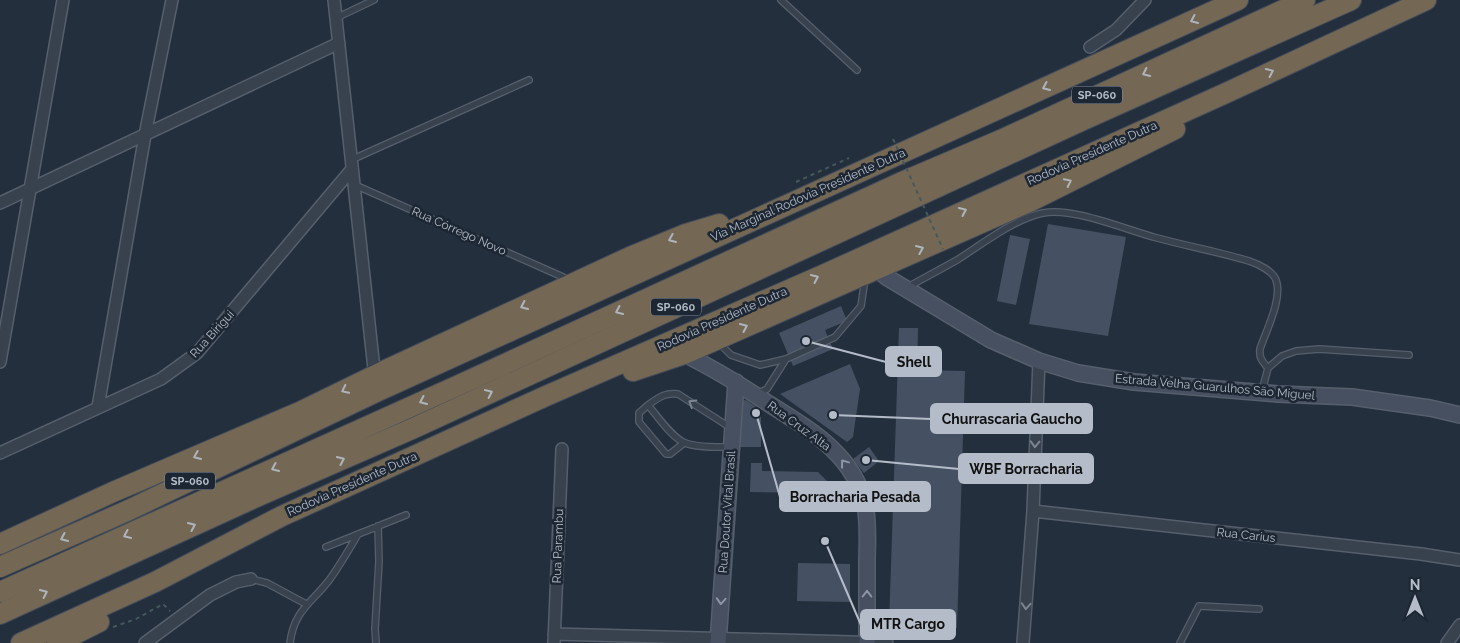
<svg xmlns="http://www.w3.org/2000/svg" width="1460" height="643" font-family="Raleway,sans-serif">
<rect width="100%" height="100%" fill="#242f3e"/>
<!-- building -->
<path fill="#455162" d="M 1048,224 L 1126,237 L 1108,336 L 1029,324 Z
M 1010,235 L 1030,239 L 1016,305 L 997,301 Z
M 841,306 L 847,321 L 825,330 L 833,349 L 793,366 L 779,333 Z
M 899,328 L 918,328 L 917,370 L 965,371 L 957,628 L 889,626 Z
M 850,364 L 860,389 L 853,437 L 847,442 L 780,394 Z
M 746,400 L 761,410 L 761,447 L 739,447 L 742,401 Z
M 869,447 L 879,461 L 864,473 L 853,459 Z
M 751,463 L 762,463 L 762,471 L 818,472 L 830,484 L 830,493 L 750,492 Z
M 798,563 L 850,564 L 850,602 L 797,601 Z"/>
<g fill="none" stroke-linecap="round" stroke-linejoin="round">
<!-- lane casing -->
<g stroke="#565f6c" stroke-width="8">
<path id="lane" d="M 781,0 L 857,70
M 336,18 L 374,0
M 351,160 L 529,80
M 355,185 L 563,277
M 908,287 C 924,278 941,269 957,260 C 982,244 1014,219 1043,213 C 1074,207 1126,230 1157,238 C 1187,246 1219,252 1249,261 C 1258,264 1273,271 1276,280 C 1283,298 1266,331 1260,349 C 1259,358 1262,361 1268,368
M 719,343 L 731,355 L 760,365 L 786,359
M 1262,391 L 1268,368 L 1282,356 L 1296,351 L 1319,349 L 1409,355
M 757,394 L 767,389 L 786,359 L 835,337 L 861,306 L 865,279
M 648,405 L 639,413 L 639,422 L 666,454 L 670,454 L 684,443
M 730,447 C 718,447 694,448 683,442 C 670,435 658,417 648,405 C 658,398 665,392 678,394 L 731,428
M 326,547 L 406,515
M 251,579 L 267,583 L 306,604
M 290,643 C 294,610 312,603 330,579 C 340,565 348,551 357,536
M 376,643 L 375,629 L 379,561 L 378,526
M 1180,643 L 1199,606 L 1259,609"/>
</g>
<!-- street casing -->
<g stroke="#565f6c" stroke-width="14">
<path id="street" d="M 334,0 L 374,369
M 1090,47 L 1116,30 L 1145,0
M 0,203 L 339,43
M 0,362 L 63,0
M 98,407 L 145,135 L 172,0
M 0,453 L 161,379 L 197,353 L 352,169
M 1033,511 L 1421,554 L 1460,560
M 554,634 L 887,643
M 145,643 L 210,595 L 236,582 L 251,579
M 554,643 L 562,449
M 1023,643 L 1033,511 L 1039,361
M 1447,643 L 1460,625"/>
</g>
<!-- secondary casing -->
<g stroke="#565f6c" stroke-width="18">
<path id="secondary" d="M 875,268 L 888,278 L 991,340 L 1039,361 L 1078,373 L 1134,382 L 1278,394 L 1352,397 L 1430,408 L 1460,415
M 684,354 C 713,368 739,384 766,402 C 807,428 855,454 865,506 C 869,524 867,544 867,563 C 867,590 867,616 867,643
M 718,643 L 736,382"/>
</g>
<!-- highway casing -->
<g stroke="#434c59" stroke-width="22">
<path id="highway" d="M 633,371 L 684,354 L 1031,201 L 1175,129
M 0,544 L 113,492 L 302,411 L 386,370 L 630,257 L 686,234 L 719,224
M 0,567 L 131,509 L 378,391 L 1238,0
M 0,592 L 459,385 L 902,182 L 1003,139 L 1305,0
M 0,614 L 254,498 L 414,428 L 1081,121 L 1351,0
M 21,643 L 155,582 L 282,516 L 546,396 L 823,275 L 1226,93 L 1426,0
M 57,643 L 99,622"/>
</g>
<!-- path -->
<path stroke="#44595c" stroke-width="2" stroke-dasharray="4 4" stroke-linecap="butt" d="M 796,182 L 849,158
M 113,627 L 136,619 L 163,604 L 170,611"/>
<!-- lane -->
<use href="#lane" stroke="#38414e" stroke-width="5.5"/>
<!-- street -->
<use href="#street" stroke="#38414e" stroke-width="11"/>
<!-- secondary -->
<use href="#secondary" stroke="#465061" stroke-width="15"/>
<!-- highway -->
<use href="#highway" stroke="#746855" stroke-width="20"/>
<!-- path-bridge -->
<path stroke="#44595c" stroke-width="2" stroke-dasharray="4 4" stroke-linecap="butt" d="M 893,139 L 943,249"/>
</g>
<!-- one-way arrows -->
<defs><path id="oneway-chevron" d="M-2-3.5L2.5 0L-2 3.5" fill="none" stroke-width="1.6" stroke-linecap="round" stroke-linejoin="round" transform="scale(1.25)"/></defs>
<g stroke="#aeb4bd">
<use href="#oneway-chevron" transform="translate(1194 20) rotate(156)"/>
<use href="#oneway-chevron" transform="translate(1270 72) rotate(-25)"/>
<use href="#oneway-chevron" transform="translate(1146 73) rotate(155)"/>
<use href="#oneway-chevron" transform="translate(1046 87) rotate(156)"/>
<use href="#oneway-chevron" transform="translate(1068 182) rotate(-26)"/>
<use href="#oneway-chevron" transform="translate(963 211) rotate(-24)"/>
<use href="#oneway-chevron" transform="translate(672 239) rotate(157)"/>
<use href="#oneway-chevron" transform="translate(920 249) rotate(-23)"/>
<use href="#oneway-chevron" transform="translate(815 278) rotate(-24)"/>
<use href="#oneway-chevron" transform="translate(524 306) rotate(155)"/>
<use href="#oneway-chevron" transform="translate(619 311) rotate(155)"/>
<use href="#oneway-chevron" transform="translate(744 327) rotate(-24)"/>
<use href="#oneway-chevron" transform="translate(345 390) rotate(154)"/>
<use href="#oneway-chevron" transform="translate(489 393) rotate(-25)"/>
<use href="#oneway-chevron" transform="translate(423 401) rotate(156)"/>
<use href="#oneway-chevron" transform="translate(197 456) rotate(157)"/>
<use href="#oneway-chevron" transform="translate(341 460) rotate(-24)"/>
<use href="#oneway-chevron" transform="translate(275 468) rotate(156)"/>
<use href="#oneway-chevron" transform="translate(192 526) rotate(-24)"/>
<use href="#oneway-chevron" transform="translate(127 535) rotate(156)"/>
<use href="#oneway-chevron" transform="translate(64 538) rotate(156)"/>
<use href="#oneway-chevron" transform="translate(44 593) rotate(-25)"/>
</g>
<g stroke="#7c8592">
<use href="#oneway-chevron" transform="translate(692 403) rotate(-148)"/>
<use href="#oneway-chevron" transform="translate(1035 444) rotate(92)"/>
<use href="#oneway-chevron" transform="translate(1026 606) rotate(94)"/>
</g>
<g stroke="#8e96a5">
<use href="#oneway-chevron" transform="translate(844 463) rotate(-127)"/>
<use href="#oneway-chevron" transform="translate(867 594) rotate(-90)"/>
<use href="#oneway-chevron" transform="translate(721 601) rotate(94)"/>
</g>
<g text-anchor="middle" stroke-width="5" stroke-linejoin="round" paint-order="stroke">
<!-- shield labels -->
<g fill="#1d2633" stroke="#878f9c" stroke-width="1">
<rect x="1072" y="86.5" width="50" height="17" rx="4"/>
<rect x="651" y="298.5" width="50" height="17" rx="4"/>
<rect x="165" y="472.5" width="50" height="17" rx="4"/>
</g>
<g font-size="11" font-weight="bold" fill="#b4bcc9">
<text x="1097" y="99">SP-060</text>
<text x="676" y="311">SP-060</text>
<text x="190" y="485">SP-060</text>
</g>
<!-- street labels -->
<g font-size="12" fill="#b4bcc9" stroke="#1d2633">
<text transform="translate(1092 153) rotate(-24)" y="4">Rodovia Presidente Dutra</text>
<text transform="translate(808 195) rotate(-24)" y="4">Via Marginal Rodovia Presidente Dutra</text>
<text transform="translate(459 231) rotate(24)" y="4">Rua Córrego Novo</text>
<text transform="translate(722 319) rotate(-24)" y="4">Rodovia Presidente Dutra</text>
<text transform="translate(212 334) rotate(-48)" y="4">Rua Birigui</text>
<text transform="translate(1215 387) rotate(5)" y="4">Estrada Velha Guarulhos São Miguel</text>
<text transform="translate(799 426) rotate(36)" y="4">Rua Cruz Alta</text>
<text transform="translate(352 484) rotate(-24)" y="4">Rodovia Presidente Dutra</text>
<text transform="translate(727 512) rotate(-86)" y="4">Rua Doutor Vital Brasil</text>
<text transform="translate(1246 535) rotate(6)" y="4">Rua Carius</text>
<text transform="translate(558 546) rotate(-88)" y="4">Rua Parambu</text>
</g>
</g>
<!-- callouts -->
<path fill="none" stroke="#b4bcc9" stroke-width="2" d="M806 341L886 362M833 415L931 419M866 460L959 469M756 413L780 497M825 541L861 625"/>
<g fill="#b4bcc9" stroke="#1d2633" stroke-width="2">
<circle cx="806" cy="341" r="5"/>
<circle cx="833" cy="415" r="5"/>
<circle cx="866" cy="460" r="5"/>
<circle cx="756" cy="413" r="5"/>
<circle cx="825" cy="541" r="5"/>
</g>
<g fill="#b4bcc9" stroke="#b4bcc9" stroke-width="2">
<rect x="886" y="347" width="55" height="29" rx="5"/>
<rect x="931" y="404" width="161" height="29" rx="5"/>
<rect x="959" y="454" width="134" height="29" rx="5"/>
<rect x="780" y="482" width="150" height="29" rx="5"/>
<rect x="861" y="610" width="94" height="29" rx="5"/>
</g>
<g font-size="14" text-anchor="middle" font-weight="bold" fill="#111">
<text x="914" y="367">Shell</text>
<text x="1012" y="424">Churrascaria Gaucho</text>
<text x="1026" y="474">WBF Borracharia</text>
<text x="855" y="502">Borracharia Pesada</text>
<text x="908" y="629">MTR Cargo</text>
</g>
<!-- north arrow -->
<g transform="translate(1415 598)" stroke="#1d2633" stroke-width="4" paint-order="stroke">
<path d="M0-4L9 19L0 12L-9 19Z" fill="#b4bcc9"/>
<text y="-8" font-size="14" font-weight="bold" text-anchor="middle" fill="#b4bcc9">N</text>
</g>
</svg>
